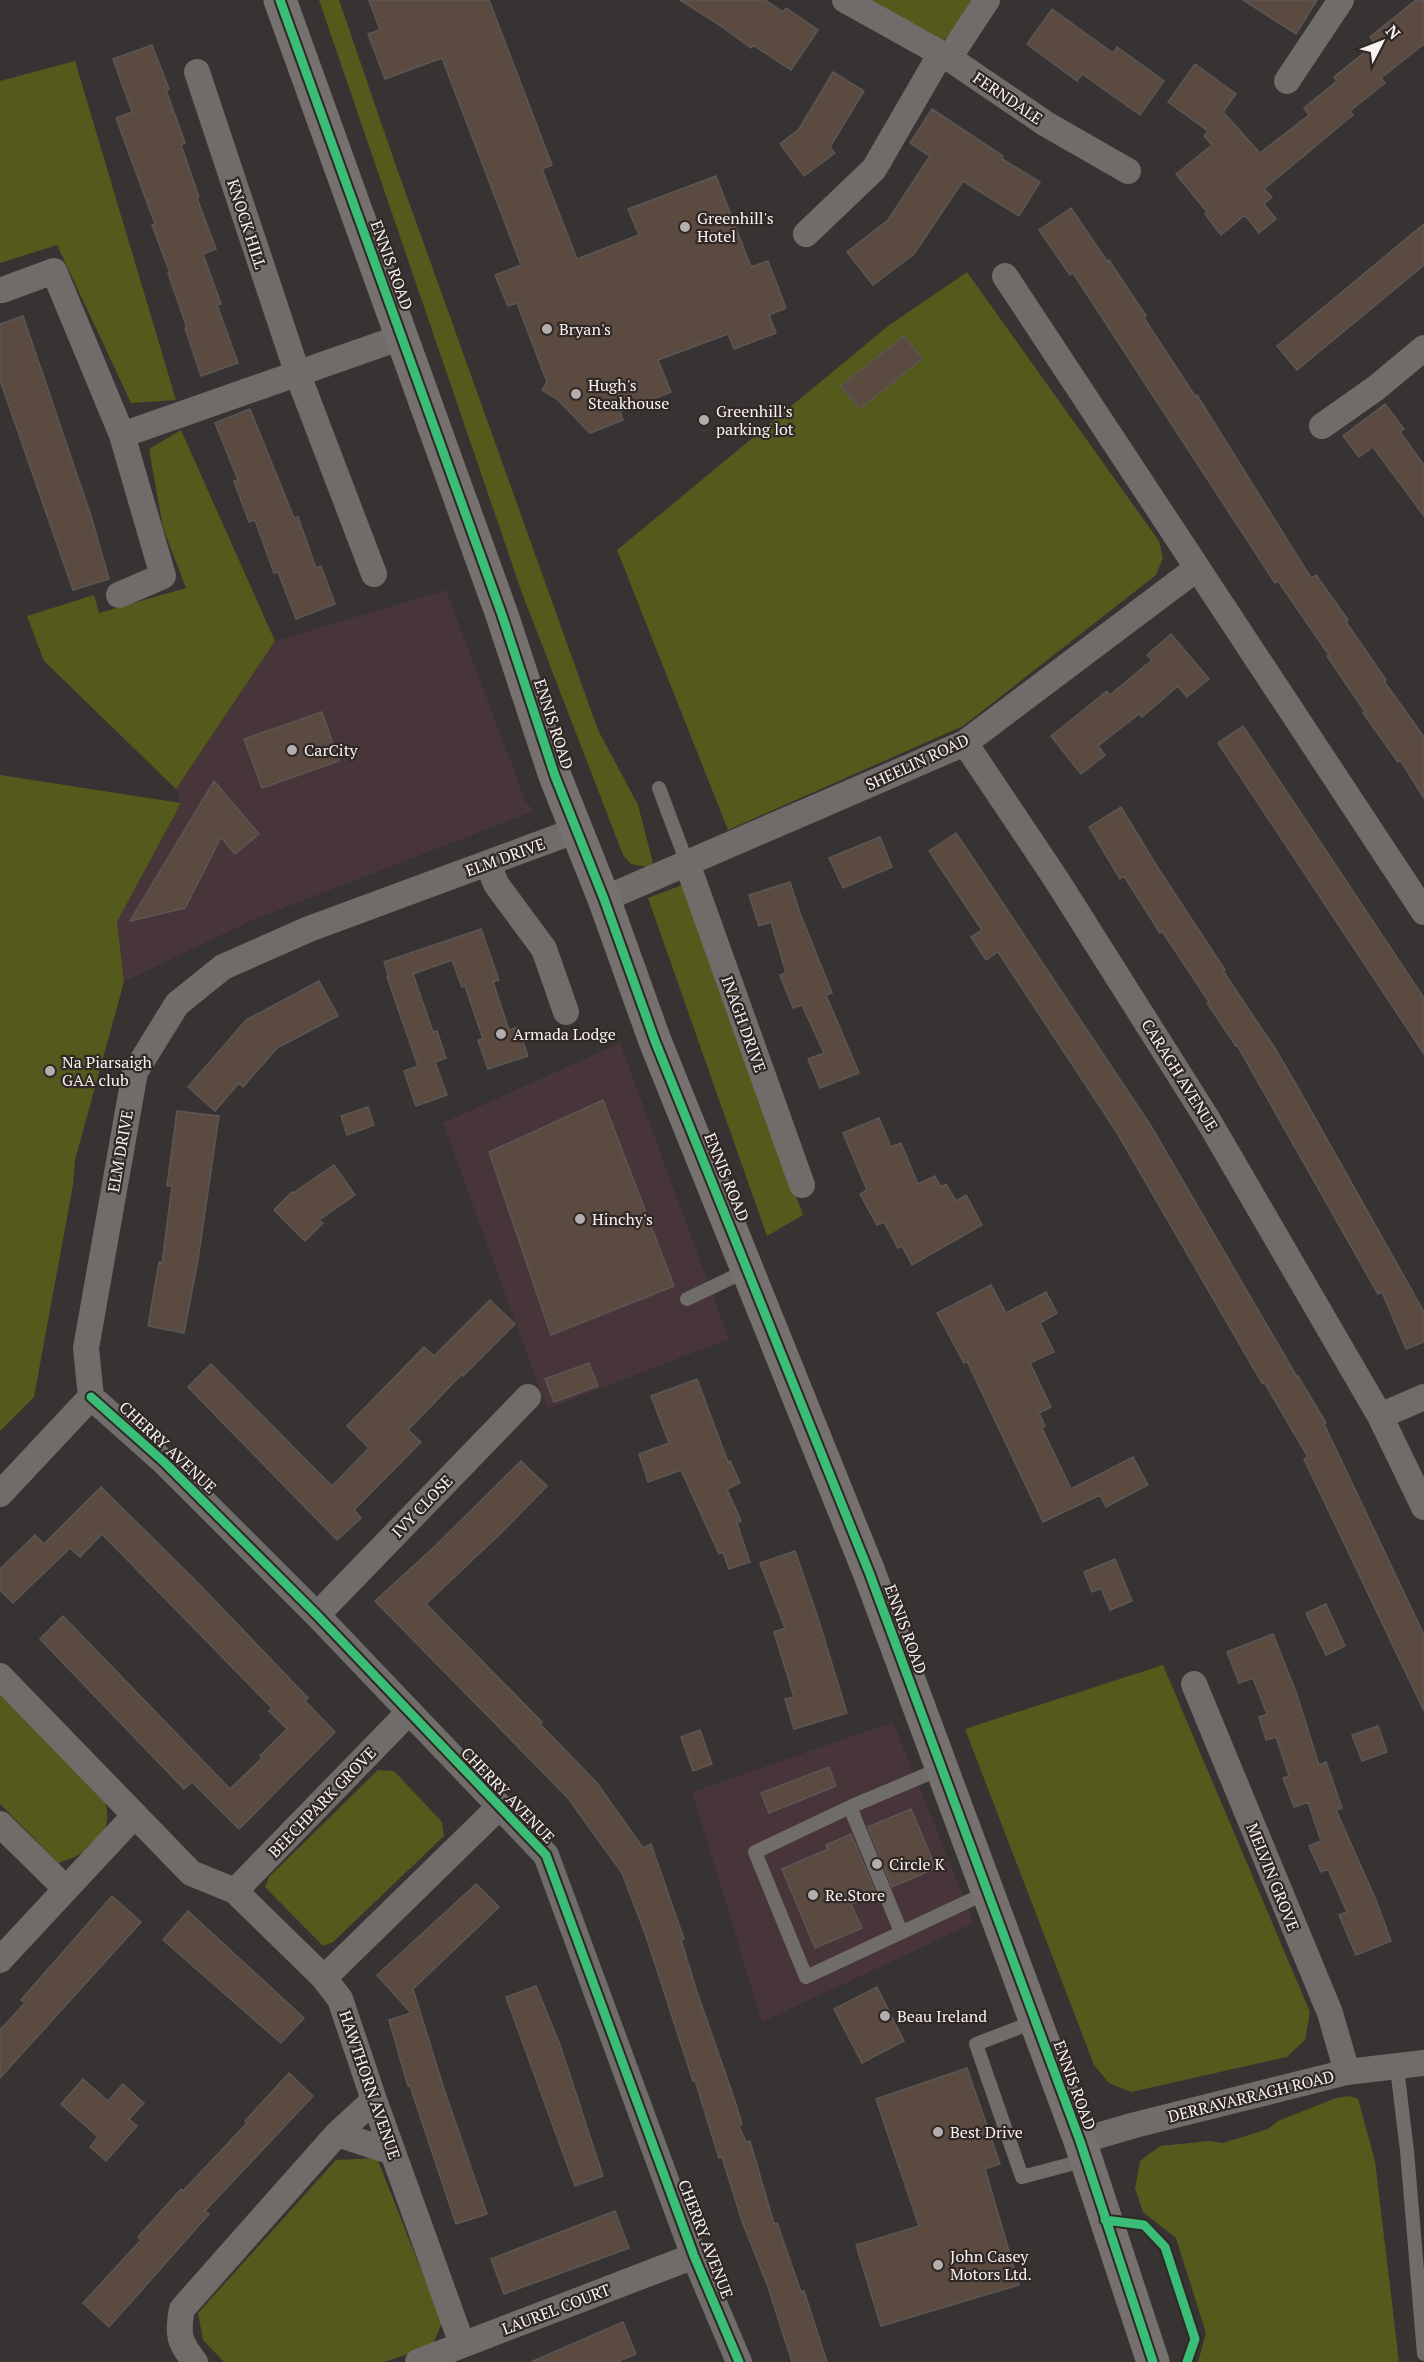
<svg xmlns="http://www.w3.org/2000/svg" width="1424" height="2362" font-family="'PT Serif',serif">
<rect width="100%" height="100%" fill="#373332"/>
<!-- commercial -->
<path fill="#473539" d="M 446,590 L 526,802 L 534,811 L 250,921 L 124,982 L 117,922 L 181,803 L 176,789 L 275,641 Z
M 620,1043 L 729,1339 L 547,1409 L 443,1123 Z
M 893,1722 L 974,1923 L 762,2022 L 692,1792 Z"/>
<!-- green -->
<path fill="#535a1c" d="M 319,0 L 339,0 L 395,163 L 598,730 L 638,805 L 653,863 L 648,867 L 631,864 L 623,855 L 522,593 Z
M 863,0 L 974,0 L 957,33 L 939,42 Z
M 75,61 L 176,400 L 131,403 L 57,245 L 0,263 L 0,81 Z
M 967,272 L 1159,541 L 1163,558 L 1156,575 L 963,726 L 728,830 L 617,550 L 888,326 Z
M 181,430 L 275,641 L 176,789 L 44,661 L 27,616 L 94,595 L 99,613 L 186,588 L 163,528 L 149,449 Z
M 0,775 L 181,803 L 117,922 L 124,982 L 75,1160 L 73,1185 L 34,1397 L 0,1431 Z
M 682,885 L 803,1215 L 767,1236 L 648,898 Z
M 1163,1665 L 1310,2012 L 1305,2040 L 1287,2057 L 1131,2092 L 1109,2083 L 1094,2065 L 965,1729 Z
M 0,1688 L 104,1793 C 106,1803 109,1816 106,1826 C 99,1846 76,1858 58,1863 L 0,1804 Z
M 378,1770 L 394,1771 L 442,1822 L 444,1836 L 333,1942 L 323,1946 L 265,1887 L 269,1877 Z
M 1350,2096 L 1358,2099 L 1375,2161 L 1399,2362 L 1198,2362 L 1206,2333 L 1176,2238 L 1143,2212 L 1135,2188 L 1140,2161 L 1160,2146 L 1209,2141 L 1223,2143 L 1268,2129 L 1278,2121 L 1336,2098 Z
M 377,2158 L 442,2323 L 432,2346 L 384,2362 L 224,2362 L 203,2340 L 198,2313 L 336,2160 Z"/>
<!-- building -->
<path fill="#5a4a40" stroke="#5b5756" stroke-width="1.5" d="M 369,0 L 489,0 L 552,165 L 542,169 L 577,259 L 639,235 L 628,209 L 716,176 L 751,267 L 768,261 L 786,308 L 769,315 L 776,333 L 734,349 L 728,334 L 658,360 L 671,392 L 620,412 L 623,420 L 590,433 L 557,399 L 542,390 L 547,382 L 517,303 L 508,306 L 495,275 L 521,265 L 442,58 L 385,79 L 368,34 L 380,30 Z
M 680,0 L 765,0 L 783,12 L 786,8 L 818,30 L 791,70 L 753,45 L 751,48 L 718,24 Z
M 1243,0 L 1317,0 L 1296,34 Z
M 1416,0 L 1424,0 L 1424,44 L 1381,78 L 1385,83 L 1350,111 L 1353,115 L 1264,189 L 1272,197 L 1264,204 L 1276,219 L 1259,233 L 1245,215 L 1221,235 L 1205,214 L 1207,212 L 1176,174 L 1212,145 L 1204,136 L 1208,131 L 1168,102 L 1195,64 L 1236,94 L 1223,112 L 1260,153 L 1309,115 L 1304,108 L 1337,81 L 1334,77 L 1375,44 L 1370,37 Z
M 1052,9 L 1113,53 L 1117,47 L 1164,81 L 1140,115 L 1082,74 L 1077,81 L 1027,44 Z
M 152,45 L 169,89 L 166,90 L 185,143 L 181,145 L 199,197 L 197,198 L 216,249 L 203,254 L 221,304 L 217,305 L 238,363 L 201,376 L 185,328 L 187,328 L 168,273 L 170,273 L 152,225 L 155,224 L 116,118 L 132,112 L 113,59 Z
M 833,72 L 864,91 L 830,147 L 835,153 L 804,176 L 780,144 L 799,129 Z
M 932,109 L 1003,156 L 1002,159 L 1040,182 L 1019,216 L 963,181 L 914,254 L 873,285 L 847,252 L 888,220 L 930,156 L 910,143 Z
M 1071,208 L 1107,261 L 1109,260 L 1146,316 L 1144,318 L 1195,396 L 1197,395 L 1311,578 L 1316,575 L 1348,620 L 1346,622 L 1386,680 L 1384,681 L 1424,737 L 1424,798 L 1400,760 L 1398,762 L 1363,713 L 1365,712 L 1327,656 L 1329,655 L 1278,581 L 1275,583 L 1073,273 L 1070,275 L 1039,230 Z
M 1424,224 L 1424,265 L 1297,370 L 1277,346 Z
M 23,316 L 91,516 L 109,579 L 73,590 L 0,380 L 0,324 Z
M 904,336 L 922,359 L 860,409 L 841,386 Z
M 1385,404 L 1404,429 L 1400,432 L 1424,465 L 1424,516 L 1373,447 L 1359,457 L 1343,436 Z
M 250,409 L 294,518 L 298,517 L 316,568 L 321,566 L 335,604 L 296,619 L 278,572 L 274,573 L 255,520 L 249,522 L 234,481 L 238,480 L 215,423 Z
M 1171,634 L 1209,679 L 1187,697 L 1178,686 L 1142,717 L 1139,714 L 1098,746 L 1105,755 L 1081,774 L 1051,736 L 1107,691 L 1110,695 L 1152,660 L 1147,655 Z
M 322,712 L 339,761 L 262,788 L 244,739 Z
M 1243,726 L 1424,998 L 1424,1054 L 1218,743 Z
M 214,781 L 259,834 L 235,854 L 221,837 L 185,908 L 130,921 Z
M 1121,807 L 1158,868 L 1225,970 L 1223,971 L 1276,1050 L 1301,1093 L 1424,1312 L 1424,1342 L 1406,1349 L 1382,1292 L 1378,1294 L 1237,1045 L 1236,1046 L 1207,1003 L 1209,1002 L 1162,931 L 1160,933 L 1124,876 L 1120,879 L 1089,827 Z
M 956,833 L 1151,1126 L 1297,1377 L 1298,1376 L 1326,1423 L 1324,1424 L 1424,1635 L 1424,1711 L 1304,1459 L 1308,1457 L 1284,1416 L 1264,1382 L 1262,1383 L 1116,1131 L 998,952 L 986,960 L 971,937 L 982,930 L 929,851 Z
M 880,837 L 892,867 L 843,888 L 829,858 Z
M 790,882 L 800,913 L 832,993 L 826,995 L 859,1073 L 820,1088 L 808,1059 L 824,1053 L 802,1005 L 793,1008 L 780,975 L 786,973 L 771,922 L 759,926 L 749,895 Z
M 481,929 L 499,980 L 493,982 L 509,1030 L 518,1027 L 528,1056 L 488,1069 L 478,1040 L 483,1039 L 465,986 L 462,987 L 452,960 L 413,974 L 433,1032 L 437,1031 L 446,1058 L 435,1062 L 447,1095 L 416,1106 L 404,1071 L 418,1066 L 387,977 L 389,977 L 384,962 Z
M 319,981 L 338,1016 L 277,1048 L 243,1087 L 239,1083 L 215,1111 L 188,1087 L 246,1020 Z
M 603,1100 L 674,1286 L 551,1335 L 489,1152 Z
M 368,1107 L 374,1125 L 347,1135 L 341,1116 Z
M 177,1111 L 219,1116 L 198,1260 L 184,1333 L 148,1326 L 159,1262 L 162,1263 L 172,1186 L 167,1186 Z
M 879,1118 L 891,1147 L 901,1143 L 918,1184 L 935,1176 L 941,1187 L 946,1184 L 956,1201 L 966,1195 L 982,1225 L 912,1265 L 902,1246 L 898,1248 L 884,1222 L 877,1225 L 860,1194 L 867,1190 L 843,1133 Z
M 334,1165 L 355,1195 L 319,1220 L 323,1223 L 305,1241 L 274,1210 L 292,1192 L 293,1193 Z
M 991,1285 L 1006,1313 L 1046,1292 L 1057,1313 L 1040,1323 L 1054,1352 L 1030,1363 L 1051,1407 L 1039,1413 L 1045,1426 L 1042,1428 L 1071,1489 L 1133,1457 L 1148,1485 L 1106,1507 L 1100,1495 L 1043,1522 L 967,1361 L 964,1363 L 937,1313 Z
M 490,1300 L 515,1324 L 463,1376 L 462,1374 L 408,1430 L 421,1442 L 354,1510 L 361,1518 L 337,1540 L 188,1387 L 211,1364 L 332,1486 L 369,1448 L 347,1426 L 424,1347 L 434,1356 Z
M 589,1363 L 598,1386 L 554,1402 L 545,1379 Z
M 697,1379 L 728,1462 L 730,1461 L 740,1483 L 727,1489 L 741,1521 L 737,1523 L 750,1562 L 729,1569 L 723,1552 L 719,1554 L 681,1470 L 648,1482 L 639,1454 L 669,1443 L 651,1396 Z
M 521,1461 L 547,1486 L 501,1533 L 426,1604 L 542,1722 L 540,1724 L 597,1783 L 643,1848 L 651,1844 L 684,1939 L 681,1940 L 697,1992 L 735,2101 L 742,2124 L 739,2126 L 746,2142 L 750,2141 L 774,2224 L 777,2223 L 801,2292 L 804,2291 L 827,2362 L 792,2362 L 768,2287 L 742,2221 L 722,2157 L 719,2158 L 695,2080 L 693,2081 L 646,1936 L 622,1873 L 568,1798 L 375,1601 L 432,1549 Z
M 101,1487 L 196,1581 L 308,1698 L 305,1701 L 335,1732 L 239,1829 L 192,1782 L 184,1789 L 40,1639 L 63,1616 L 230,1789 L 262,1758 L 260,1756 L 287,1729 L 269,1711 L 272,1708 L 102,1534 L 80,1557 L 70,1548 L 13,1603 L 0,1590 L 0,1569 L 35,1535 L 44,1544 Z
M 795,1551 L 818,1618 L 847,1713 L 794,1729 L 785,1699 L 794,1697 L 774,1632 L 785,1628 L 760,1563 Z
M 1115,1559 L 1132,1601 L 1110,1610 L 1101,1588 L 1092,1592 L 1084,1572 Z
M 1326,1604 L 1345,1646 L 1326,1655 L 1306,1613 Z
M 1273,1634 L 1296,1692 L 1319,1765 L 1326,1762 L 1342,1808 L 1336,1810 L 1376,1900 L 1391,1941 L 1356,1955 L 1339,1915 L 1347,1912 L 1328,1869 L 1321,1872 L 1309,1846 L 1321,1841 L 1308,1802 L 1294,1807 L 1283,1778 L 1289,1776 L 1276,1737 L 1266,1740 L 1259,1717 L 1267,1714 L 1253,1678 L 1239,1683 L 1227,1652 Z
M 1378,1726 L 1387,1752 L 1362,1761 L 1352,1735 Z
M 700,1730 L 712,1764 L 693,1771 L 681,1737 Z
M 829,1767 L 836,1786 L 769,1813 L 761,1793 Z
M 911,1809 L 936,1868 L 892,1887 L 868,1827 Z
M 851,1834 L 876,1894 L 851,1904 L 862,1928 L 815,1948 L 782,1869 L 828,1849 L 826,1845 Z
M 476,1884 L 499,1907 L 413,1989 L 444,2089 L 487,2214 L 456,2224 L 410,2086 L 408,2086 L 389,2020 L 411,2013 L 377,1975 Z
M 112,1896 L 141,1922 L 0,2078 L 0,2030 L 25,2003 L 21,2000 Z
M 188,1911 L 304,2018 L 281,2043 L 163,1940 Z
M 536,1986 L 560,2045 L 603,2176 L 575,2186 L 506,1997 Z
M 877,1987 L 904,2041 L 862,2063 L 834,2009 Z
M 967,2068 L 1000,2164 L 985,2169 L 1019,2285 L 881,2326 L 856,2245 L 919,2226 L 876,2099 Z
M 289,2073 L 313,2096 L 205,2211 L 209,2214 L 109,2327 L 83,2303 L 141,2240 L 138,2237 L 181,2189 L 183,2191 L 247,2123 L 245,2121 Z
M 83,2079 L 108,2101 L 123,2084 L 144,2103 L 129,2119 L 137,2126 L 106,2161 L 90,2147 L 98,2137 L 61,2104 Z
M 615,2211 L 629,2248 L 504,2294 L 491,2259 Z
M 623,2322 L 636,2354 L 617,2362 L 531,2362 Z"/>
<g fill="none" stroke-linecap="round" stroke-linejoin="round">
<!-- service -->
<path stroke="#6f6c6a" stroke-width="14" d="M 659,788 L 687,863
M 687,1299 L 748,1270
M 942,1768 L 850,1807 L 755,1852 L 806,1977 L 988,1892
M 850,1807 L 901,1932
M 1036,2021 L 976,2044 L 1022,2177 L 1086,2160
M 1397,2068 L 1407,2151 L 1424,2354"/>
<!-- minor -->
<path stroke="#6f6c6a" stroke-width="26" d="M 845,0 L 949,58 L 1046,124 L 1128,171
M 949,58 L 987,0
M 197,72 L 298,375 L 374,574
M 1287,81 L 1341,0
M 806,234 L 874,169 L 940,55
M 1005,276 L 1424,912
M 2,290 L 54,271 L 122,435 L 163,576 L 119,595
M 1322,426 L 1376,388 L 1424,348
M 122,435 L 402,337
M 965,743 L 1056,879 L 1208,1120 L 1380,1416 L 1424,1507
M 488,863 L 496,884 L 544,949 L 566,1012
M 687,863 L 802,1185
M 604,899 L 965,743 L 1196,569
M 91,1397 L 164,1462 L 317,1615 L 546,1855 L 694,2256 L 739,2362
M 1380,1416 L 1424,1397
M 0,1494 L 91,1397 L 86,1348 L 135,1072 L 177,1004 L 223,967 L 309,929 L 577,830
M 317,1615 L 528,1397
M 0,1676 L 191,1873 L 235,1891 L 324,1978 L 340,1999 L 374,2100 L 462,2344
M 1194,1684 L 1330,2013 L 1347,2072
M 0,1824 L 66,1889
M 235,1891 L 409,1712
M 0,1960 L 135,1815
M 324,1978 L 499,1807
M 337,2134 L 392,2152
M 1080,2141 L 1135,2125 L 1347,2072 L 1424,2063
M 195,2362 C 179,2342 177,2335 182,2309 L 337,2134 L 374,2100
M 418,2362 L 694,2256"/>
<!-- secondary -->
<path stroke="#76706e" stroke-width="33" d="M 280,0 L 502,615 L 555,776 L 604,899 L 655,1041 L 869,1572 L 1080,2141 L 1153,2362"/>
<!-- cycleway casing -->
<g stroke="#302825" stroke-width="13">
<path id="cycleway" d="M 280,0 L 502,615 L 555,776 L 604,899 L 655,1041 L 869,1572 L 1080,2141 L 1153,2362
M 91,1397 L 164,1462 L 317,1615 L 546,1855 L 694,2256 L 739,2362
M 1105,2220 L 1144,2225 L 1165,2247 L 1195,2339 L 1187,2362"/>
</g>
<!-- cycleway -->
<use href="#cycleway" stroke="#3abd76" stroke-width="9"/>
</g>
<!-- markers -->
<g fill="#b4afae" stroke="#302825" stroke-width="2">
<circle cx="685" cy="227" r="6"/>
<circle cx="547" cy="329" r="6"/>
<circle cx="576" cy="394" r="6"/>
<circle cx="704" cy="420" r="6"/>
<circle cx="292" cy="750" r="6"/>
<circle cx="501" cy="1034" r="6"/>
<circle cx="50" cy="1071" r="6"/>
<circle cx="580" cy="1219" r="6"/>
<circle cx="877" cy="1864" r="6"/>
<circle cx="813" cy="1895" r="6"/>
<circle cx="885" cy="2016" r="6"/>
<circle cx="938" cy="2132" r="6"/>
<circle cx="938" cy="2265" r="6"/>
</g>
<g text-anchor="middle" stroke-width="4.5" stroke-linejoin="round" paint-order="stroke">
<!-- street labels -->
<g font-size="16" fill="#f8f2f0" stroke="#302825">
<text transform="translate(1008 98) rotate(34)" y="6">FERNDALE</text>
<text transform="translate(247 224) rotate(72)" y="6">KNOCK HILL</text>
<text transform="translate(392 265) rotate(70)" y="6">ENNIS ROAD</text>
<text transform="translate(554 724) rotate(72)" y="6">ENNIS ROAD</text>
<text transform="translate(917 762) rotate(-25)" y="6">SHEELIN ROAD</text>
<text transform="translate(505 857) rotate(-20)" y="6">ELM DRIVE</text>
<text transform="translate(744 1024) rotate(70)" y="6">INAGH DRIVE</text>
<text transform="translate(1180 1075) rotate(58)" y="6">CARAGH AVENUE</text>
<text transform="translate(120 1151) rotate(-80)" y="6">ELM DRIVE</text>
<text transform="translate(727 1177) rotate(68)" y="6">ENNIS ROAD</text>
<text transform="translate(168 1447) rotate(43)" y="6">CHERRY AVENUE</text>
<text transform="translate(422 1506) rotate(-46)" y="6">IVY CLOSE</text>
<text transform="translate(906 1629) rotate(70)" y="6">ENNIS ROAD</text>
<text transform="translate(508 1795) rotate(46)" y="6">CHERRY AVENUE</text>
<text transform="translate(322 1802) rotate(-46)" y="6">BEECHPARK GROVE</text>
<text transform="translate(1273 1877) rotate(68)" y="6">MELVIN GROVE</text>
<text transform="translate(370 2085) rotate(71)" y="6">HAWTHORN AVENUE</text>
<text transform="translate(1075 2085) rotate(70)" y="6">ENNIS ROAD</text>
<text transform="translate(1251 2096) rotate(-14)" y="6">DERRAVARRAGH ROAD</text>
<text transform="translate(706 2239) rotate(69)" y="6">CHERRY AVENUE</text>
<text transform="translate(556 2309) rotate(-21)" y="6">LAUREL COURT</text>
</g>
<!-- poi labels -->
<g font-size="16" fill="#f8f2f0" stroke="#302825" text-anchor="start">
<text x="697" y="224">Greenhill's<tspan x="697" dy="18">Hotel</tspan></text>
<text x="559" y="335">Bryan's</text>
<text x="588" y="391">Hugh's<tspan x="588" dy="18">Steakhouse</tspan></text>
<text x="716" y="417">Greenhill's<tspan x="716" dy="18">parking lot</tspan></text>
<text x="304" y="756">CarCity</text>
<text x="513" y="1040">Armada Lodge</text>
<text x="62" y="1068">Na Piarsaigh<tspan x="62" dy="18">GAA club</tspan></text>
<text x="592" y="1225">Hinchy's</text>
<text x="889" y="1870">Circle K</text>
<text x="825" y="1901">Re.Store</text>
<text x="897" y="2022">Beau Ireland</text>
<text x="950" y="2138">Best Drive</text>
<text x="950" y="2262">John Casey<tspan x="950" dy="18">Motors Ltd.</tspan></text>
</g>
</g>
<!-- north arrow -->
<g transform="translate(1382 42) rotate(48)" stroke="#302825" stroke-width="4.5" paint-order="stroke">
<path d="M0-4.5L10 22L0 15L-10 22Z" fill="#f8f2f0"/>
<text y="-9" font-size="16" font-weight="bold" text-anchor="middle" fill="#f8f2f0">N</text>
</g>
</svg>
